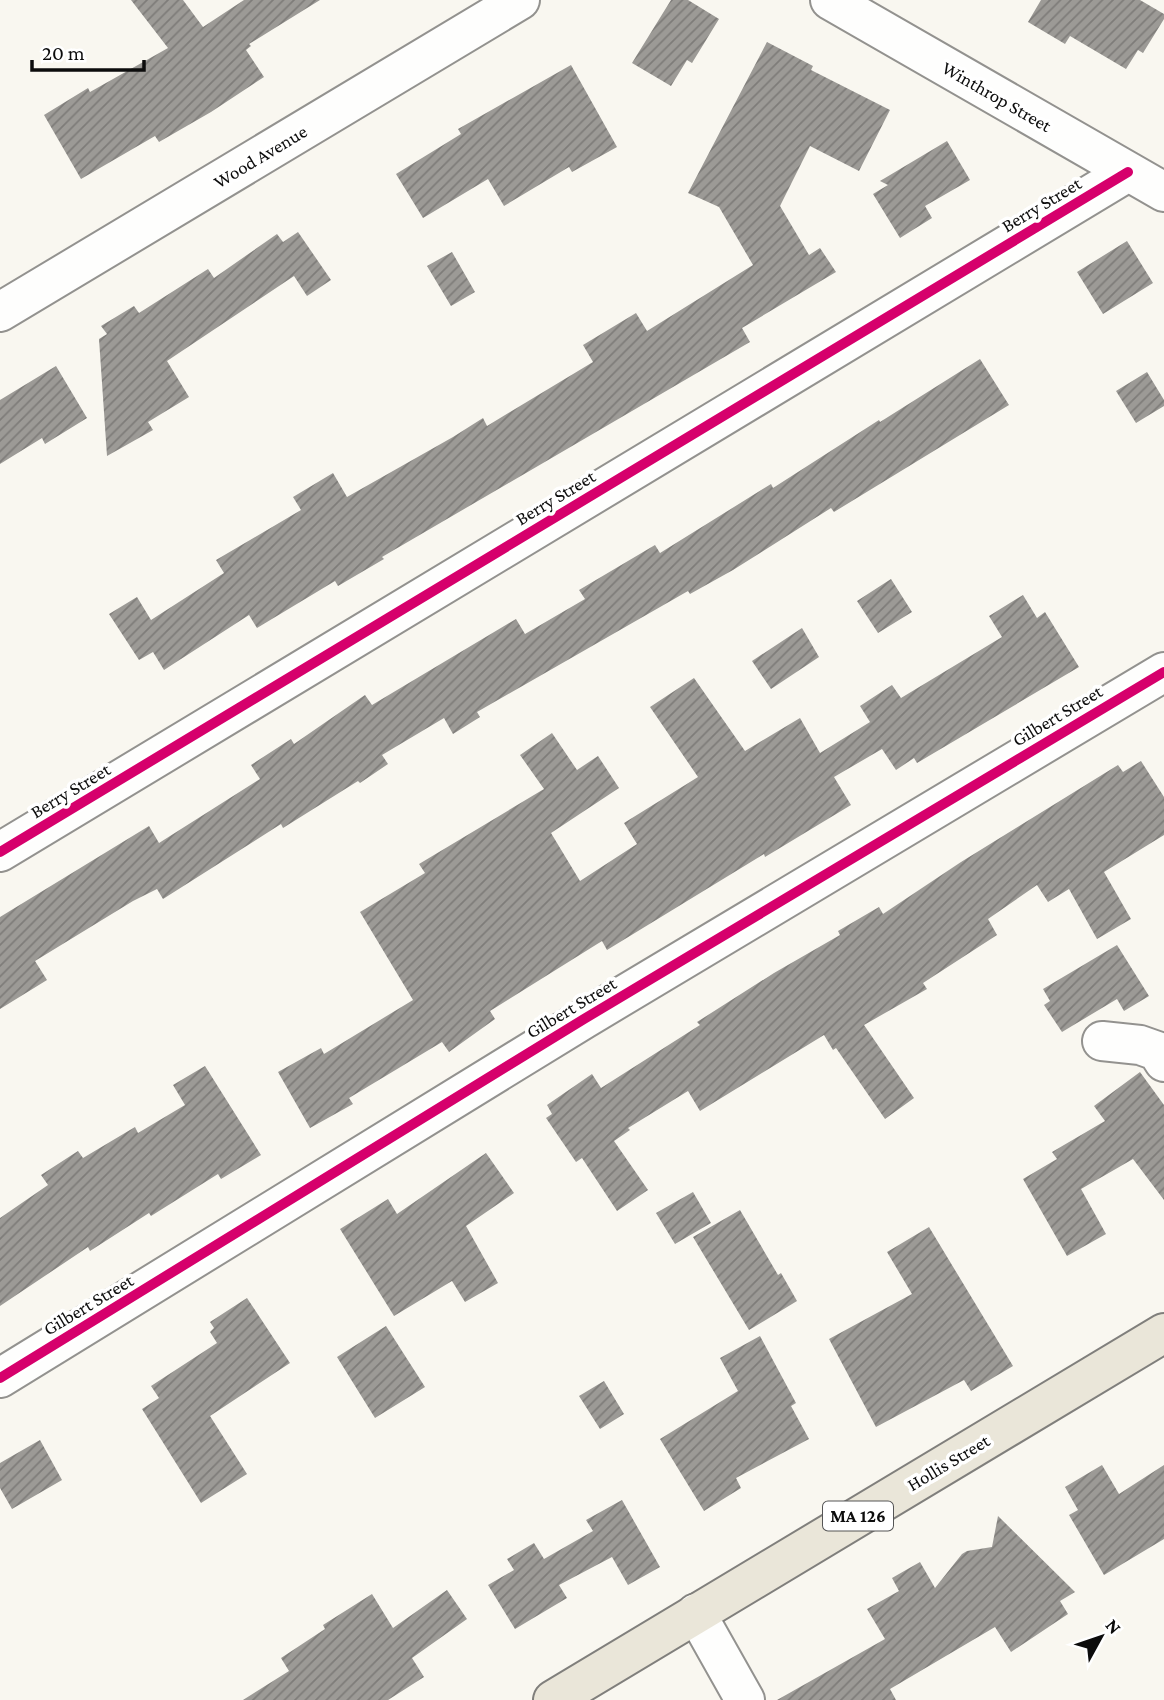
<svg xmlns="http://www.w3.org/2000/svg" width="1164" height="1700" font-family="'Crimson Pro',serif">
<defs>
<pattern id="building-hatch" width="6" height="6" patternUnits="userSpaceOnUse" patternTransform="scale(1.75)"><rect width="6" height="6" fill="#9c9a96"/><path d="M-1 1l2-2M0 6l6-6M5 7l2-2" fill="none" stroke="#7e7c79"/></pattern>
</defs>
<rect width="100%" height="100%" fill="#f9f7f0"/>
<!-- building -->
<path fill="url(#building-hatch)" d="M 131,0 L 183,0 L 203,27 L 244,0 L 320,0 L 249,44 L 251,46 L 246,50 L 264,77 L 211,112 L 159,142 L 155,136 L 81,179 L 44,115 L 88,88 L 90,92 L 168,48 Z
M 671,0 L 688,0 L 719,19 L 692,63 L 687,60 L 671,86 L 632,63 Z
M 1041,0 L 1140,0 L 1164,14 L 1164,19 L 1143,53 L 1138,50 L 1126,69 L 1070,36 L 1065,44 L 1028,22 Z
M 767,42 L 813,66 L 811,70 L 890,110 L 859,171 L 810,146 L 780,206 L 809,255 L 820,248 L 836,272 L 742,328 L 750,342 L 382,557 L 384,559 L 338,586 L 335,581 L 257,628 L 249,615 L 164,670 L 153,652 L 139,660 L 109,614 L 137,597 L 151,620 L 224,573 L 216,560 L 301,510 L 293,497 L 333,473 L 347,497 L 453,437 L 483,418 L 487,426 L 593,362 L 583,345 L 636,313 L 647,331 L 753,265 L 719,207 L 688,193 Z
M 571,65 L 617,147 L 572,172 L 569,167 L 504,206 L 488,179 L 423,218 L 396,174 L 461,134 L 458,129 Z
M 947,141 L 970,180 L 925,206 L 932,218 L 900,238 L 873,194 L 888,185 L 880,181 Z
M 298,232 L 331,280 L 307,296 L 294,276 L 167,361 L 189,397 L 148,422 L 153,430 L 107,456 L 99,339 L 107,334 L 101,326 L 134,306 L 139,313 L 208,269 L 214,278 L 277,234 L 283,242 Z
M 1127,241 L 1153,283 L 1103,314 L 1077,272 Z
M 452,252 L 475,292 L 451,306 L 427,266 Z
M 980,359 L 1009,405 L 834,512 L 831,508 L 733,570 L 690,594 L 688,591 L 477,712 L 480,717 L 453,734 L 444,718 L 382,755 L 388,764 L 360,783 L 358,781 L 283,828 L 281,824 L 163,899 L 157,889 L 133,901 L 35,961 L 47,980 L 0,1009 L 0,917 L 149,826 L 159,843 L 260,779 L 251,765 L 291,739 L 294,744 L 365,695 L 372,705 L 516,619 L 525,634 L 585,599 L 579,590 L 655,545 L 660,553 L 771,484 L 773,488 L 879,420 L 880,422 Z
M 56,366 L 87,418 L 45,444 L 42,438 L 0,464 L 0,400 Z
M 1147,372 L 1164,400 L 1164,406 L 1136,423 L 1116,391 Z
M 891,579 L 912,612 L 878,633 L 857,601 Z
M 1023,595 L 1037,618 L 1045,612 L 1079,667 L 917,763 L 914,758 L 896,770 L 882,749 L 834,777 L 851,805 L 765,857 L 764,854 L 607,950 L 602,941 L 490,1011 L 495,1019 L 449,1052 L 442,1042 L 349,1098 L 353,1104 L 310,1128 L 278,1072 L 321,1048 L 324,1054 L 413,1000 L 360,912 L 425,873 L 419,864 L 544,789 L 520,755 L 552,733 L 577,770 L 598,756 L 619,788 L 551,833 L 580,881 L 637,844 L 624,823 L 698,777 L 650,707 L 694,678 L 745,751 L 800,718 L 820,753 L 870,722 L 860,706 L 892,685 L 901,698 L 1002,637 L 989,616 Z
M 802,628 L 819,657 L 771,689 L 752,661 Z
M 1141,761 L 1164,797 L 1164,835 L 1104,872 L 1131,919 L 1097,939 L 1069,889 L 1048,902 L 1037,885 L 988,919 L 997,935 L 923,983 L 927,989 L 864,1025 L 914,1098 L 885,1119 L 836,1048 L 833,1050 L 824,1035 L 700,1111 L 688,1091 L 628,1128 L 630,1130 L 614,1141 L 648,1190 L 617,1211 L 582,1158 L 576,1162 L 546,1118 L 552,1114 L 547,1105 L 592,1074 L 601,1088 L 700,1025 L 697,1022 L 774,973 L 840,935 L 838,931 L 879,907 L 883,914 L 961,862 L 1118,765 L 1123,772 Z
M 1117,945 L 1149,996 L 1124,1011 L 1117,999 L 1062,1032 L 1044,1005 L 1050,1001 L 1043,989 Z
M 205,1066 L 261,1155 L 221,1179 L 218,1174 L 151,1216 L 149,1213 L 90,1251 L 88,1247 L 0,1306 L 0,1218 L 48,1185 L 41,1175 L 78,1151 L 83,1158 L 135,1127 L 138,1133 L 185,1105 L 173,1085 Z
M 1140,1072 L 1164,1105 L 1164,1200 L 1133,1159 L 1081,1189 L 1106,1234 L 1067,1256 L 1023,1179 L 1057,1159 L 1052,1152 L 1105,1121 L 1094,1106 Z
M 486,1153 L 514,1193 L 466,1226 L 498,1283 L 465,1302 L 452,1281 L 394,1316 L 340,1229 L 388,1199 L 397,1214 Z
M 693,1192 L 711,1223 L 675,1244 L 656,1213 Z
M 740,1210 L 778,1275 L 781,1273 L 797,1301 L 749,1330 L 693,1237 Z
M 929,1227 L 1013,1366 L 971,1391 L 964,1380 L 876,1427 L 829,1339 L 912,1294 L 887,1252 Z
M 247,1298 L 290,1363 L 210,1416 L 247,1474 L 201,1503 L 142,1409 L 159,1398 L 151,1386 L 217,1343 L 210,1332 L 214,1328 L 210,1322 Z
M 386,1326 L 425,1387 L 375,1418 L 337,1357 Z
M 760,1336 L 796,1403 L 791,1406 L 809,1439 L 736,1478 L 741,1488 L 704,1511 L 660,1439 L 738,1391 L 720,1358 Z
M 604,1381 L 624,1414 L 600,1429 L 579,1396 Z
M 40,1440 L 62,1480 L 12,1509 L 0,1488 L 0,1463 Z
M 1102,1465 L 1119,1494 L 1164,1465 L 1164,1539 L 1104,1575 L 1069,1515 L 1078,1510 L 1065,1487 Z
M 622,1500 L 660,1567 L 628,1585 L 612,1557 L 559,1585 L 567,1598 L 515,1629 L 488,1585 L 514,1570 L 507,1559 L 534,1543 L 544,1559 L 593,1531 L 586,1520 Z
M 998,1516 L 1075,1592 L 1060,1601 L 1068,1614 L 1011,1652 L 995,1627 L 890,1689 L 896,1700 L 777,1700 L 885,1639 L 867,1609 L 899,1591 L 892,1578 L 920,1562 L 935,1588 L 962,1554 L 967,1551 L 992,1547 Z
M 447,1590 L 467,1619 L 412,1658 L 424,1677 L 388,1700 L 243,1700 L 289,1671 L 281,1658 L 325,1629 L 323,1625 L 372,1594 L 393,1628 Z"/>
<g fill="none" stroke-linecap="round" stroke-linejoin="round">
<!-- minor casing -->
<g stroke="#93928f" stroke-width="42">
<path id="minor" d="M 830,0 L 1164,192
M 0,312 L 520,0
M 0,852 L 1128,172
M 1102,1041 L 1140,1045 L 1157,1051 L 1164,1062
M 0,1378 L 584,1019 L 1164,672
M 696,1613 L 745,1700"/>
</g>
<!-- major casing -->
<g stroke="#807f7c" stroke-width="42">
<path id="major" d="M 553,1700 L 1164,1333"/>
</g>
<!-- minor -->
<use href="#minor" stroke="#fefefd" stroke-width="38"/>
<!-- major -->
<use href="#major" stroke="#eae6d9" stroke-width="38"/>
<!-- cycleway casing -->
<g stroke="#fff" stroke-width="15">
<path id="cycleway" d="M 0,852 L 1128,172
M 0,1378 L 584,1019 L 1164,672"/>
</g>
<!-- cycleway -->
<use href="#cycleway" stroke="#d6006c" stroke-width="10"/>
</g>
<g text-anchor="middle" stroke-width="7" stroke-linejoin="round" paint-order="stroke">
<!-- shield labels -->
<rect fill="#fff" stroke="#555" stroke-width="2" x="823" y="1501.5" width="70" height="29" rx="5"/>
<g font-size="18" font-weight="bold" fill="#0c0c0c">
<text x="858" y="1522">MA 126</text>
</g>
<!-- street labels -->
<g font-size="19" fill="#0c0c0c" stroke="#fff">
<text transform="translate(997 96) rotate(30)" y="7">Winthrop Street</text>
<text transform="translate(260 156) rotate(-31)" y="7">Wood Avenue</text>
<text transform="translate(1041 204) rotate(-31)" y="7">Berry Street</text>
<text transform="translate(555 497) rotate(-31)" y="7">Berry Street</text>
<text transform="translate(1057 715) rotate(-31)" y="7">Gilbert Street</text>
<text transform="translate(70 790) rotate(-31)" y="7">Berry Street</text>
<text transform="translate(571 1007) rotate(-31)" y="7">Gilbert Street</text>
<text transform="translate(88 1304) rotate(-31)" y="7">Gilbert Street</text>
<text transform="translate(948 1462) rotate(-31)" y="7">Hollis Street</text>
</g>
</g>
<!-- north arrow -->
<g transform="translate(1101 1637) rotate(50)" stroke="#ffffff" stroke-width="5" paint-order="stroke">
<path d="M0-5L12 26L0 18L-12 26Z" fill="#0c0c0c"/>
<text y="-10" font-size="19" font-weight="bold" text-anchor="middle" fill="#0c0c0c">N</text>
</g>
<!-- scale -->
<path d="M32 60v10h112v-10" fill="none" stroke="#0c0c0c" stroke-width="3.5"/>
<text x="42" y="60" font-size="21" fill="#0c0c0c" stroke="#ffffff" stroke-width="5" paint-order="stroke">20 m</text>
</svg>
